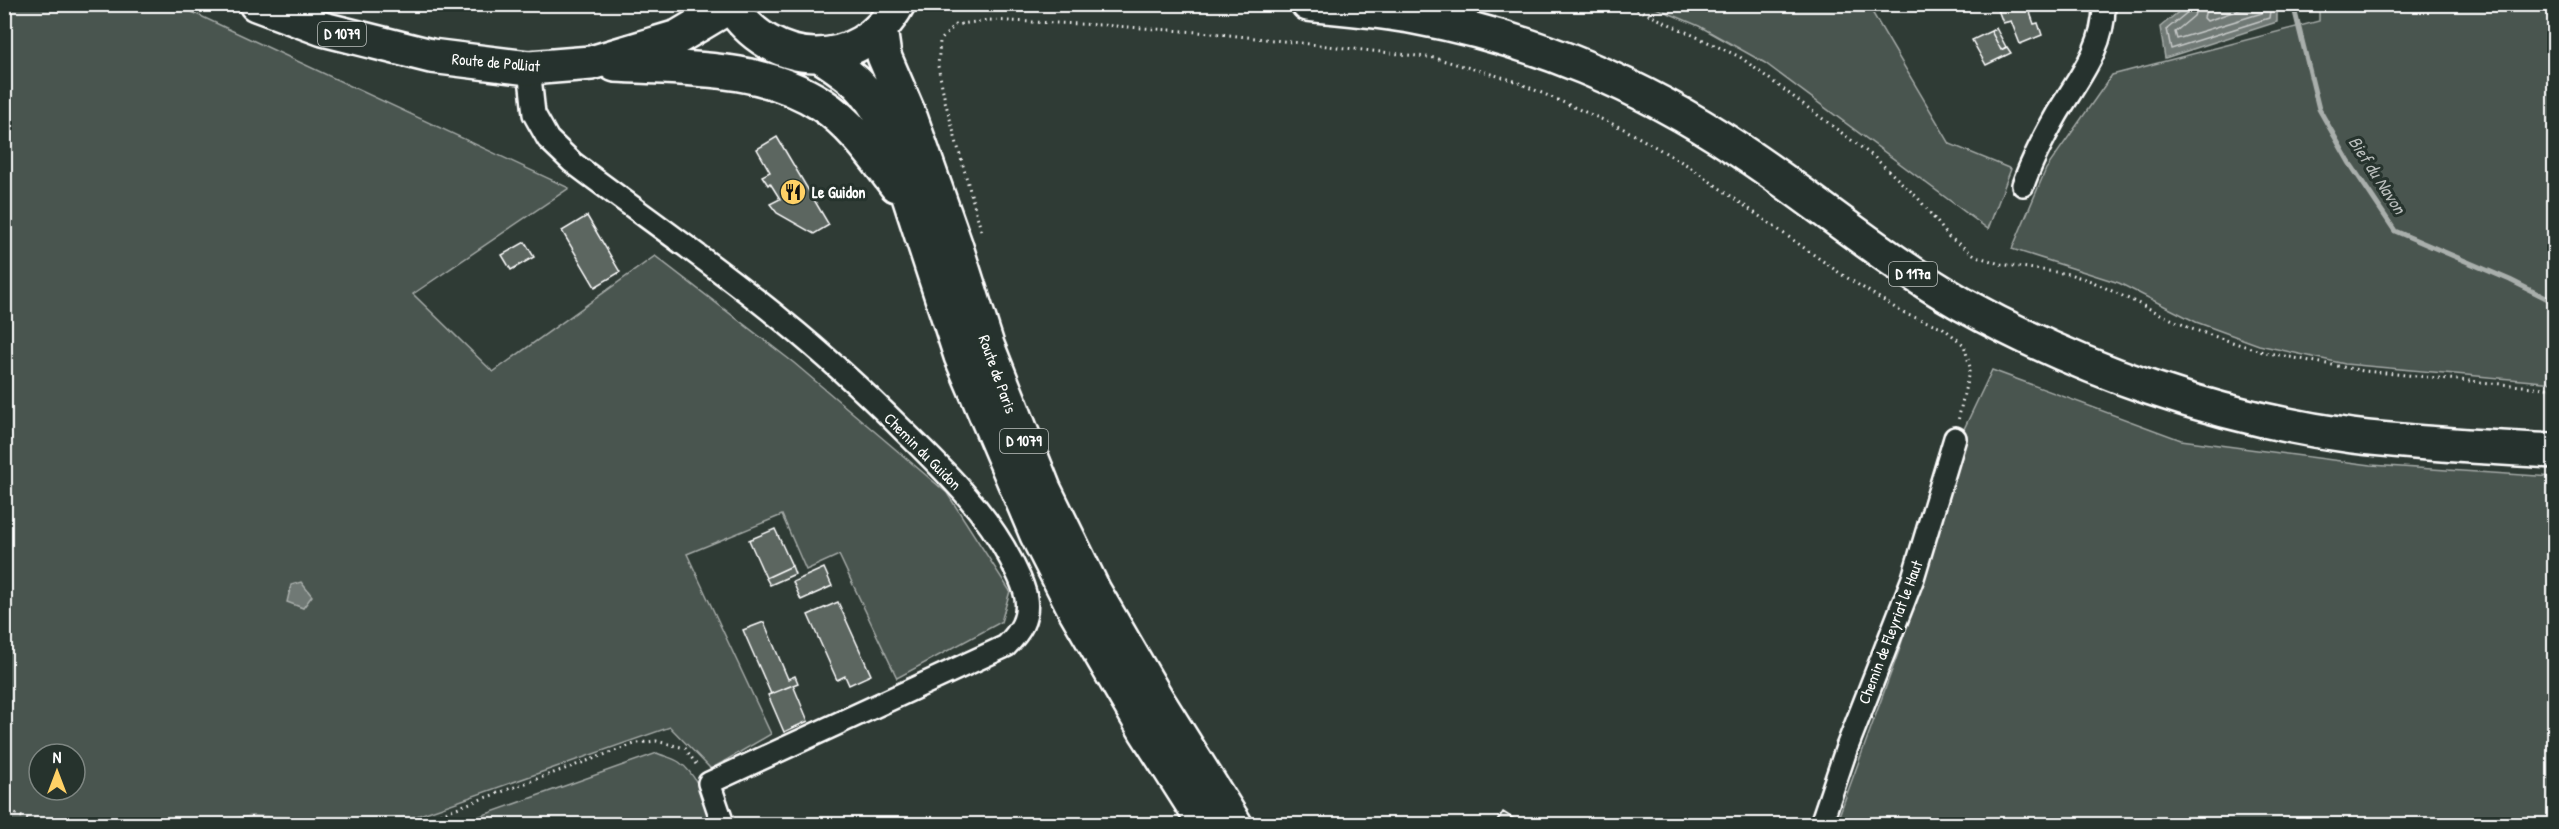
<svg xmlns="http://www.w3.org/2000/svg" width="2559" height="829" font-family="'Patrick Hand',sans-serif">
<rect width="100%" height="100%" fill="#2f3b35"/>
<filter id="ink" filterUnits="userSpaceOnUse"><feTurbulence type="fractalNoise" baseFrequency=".0167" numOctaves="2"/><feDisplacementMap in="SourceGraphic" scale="12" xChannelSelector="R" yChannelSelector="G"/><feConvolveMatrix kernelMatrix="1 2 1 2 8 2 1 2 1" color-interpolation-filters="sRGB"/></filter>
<g filter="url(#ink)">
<!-- green -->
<path fill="#4a544f" stroke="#a4aaa7" stroke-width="1.5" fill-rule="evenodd" d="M 5,5 L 177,5 L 569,188 L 413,294 L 493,372 L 655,256 L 794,363 L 947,493 L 1010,591 L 1001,622 L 897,678 L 839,555 L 806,570 L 782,515 L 687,554 L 771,734 L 711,769 L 670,727 L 394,824 L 319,824 L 296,818 L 253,816 L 185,824 L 5,824 ZM 39,754 L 75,754 L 75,790 L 39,790 Z
M 1649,5 L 1868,5 L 1950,144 L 2011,169 L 1988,229 L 1765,63 L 1699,26 Z
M 2319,5 L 2554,5 L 2554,383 L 2345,364 L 2259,345 L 2196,322 L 2119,283 L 2012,249 L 2046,169 L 2112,75 L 2319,21 Z
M 1992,370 L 2181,440 L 2371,465 L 2554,477 L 2554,824 L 1836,824 L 1900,648 L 1963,431 Z
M 657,753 C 663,756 673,758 679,762 C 698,775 707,803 712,824 L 458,824 Z"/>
<!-- water -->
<path fill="#707975" stroke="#a9afac" stroke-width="1.5" d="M 2187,5 L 2277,5 L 2277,22 L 2165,58 L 2160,27 Z
M 301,582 L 312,596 L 303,608 L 287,602 L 291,585 Z"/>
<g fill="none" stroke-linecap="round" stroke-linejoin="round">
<!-- shore -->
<path stroke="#c6c9c8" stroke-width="1.5" d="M 2190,4 L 2189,11 L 2167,29 L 2171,49 L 2269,18 L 2271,4
M 2198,4 L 2194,16 L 2175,32 L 2177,39 L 2262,13 L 2264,4
M 2207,4 L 2204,18 L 2207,21 L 2255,4"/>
<!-- stream -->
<path stroke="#a9afac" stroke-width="5" d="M 2293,4 L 2319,109 L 2349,162 L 2395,231 L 2510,280 L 2554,302"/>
</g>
<!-- building -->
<path fill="#5b6661" stroke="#fff" stroke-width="1.5" d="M 2004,4 L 2027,4 L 2034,24 L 2038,23 L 2042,35 L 2020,44 L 2011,21 L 2003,23 L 1997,7 Z
M 1996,28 L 2006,47 L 2001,50 L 1991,31 Z
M 1991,31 L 2001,50 L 2007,47 L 2011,53 L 1986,65 L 1972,40 Z
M 777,137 L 829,225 L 814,234 L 777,213 L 770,204 L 780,199 L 770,183 L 768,185 L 762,176 L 770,172 L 757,149 Z
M 587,216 L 620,272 L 595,287 L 562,231 Z
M 525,242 L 534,257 L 511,270 L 502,255 Z
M 775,529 L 792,566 L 766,578 L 749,540 Z
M 792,566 L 795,574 L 770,585 L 766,578 Z
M 824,568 L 832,586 L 801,600 L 793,582 Z
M 838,602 L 871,675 L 849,685 L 845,676 L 837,680 L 808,615 Z
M 764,622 L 788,679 L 795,676 L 798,683 L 771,694 L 743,630 Z
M 793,685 L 808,721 L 784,732 L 768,695 Z
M 1503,812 L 1522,824 L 1495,824 Z"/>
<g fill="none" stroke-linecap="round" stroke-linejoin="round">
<!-- minor casing -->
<g stroke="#fff" stroke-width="26">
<path id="minor" d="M 529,68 L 534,114 L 548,139 L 572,162 C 642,215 715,265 783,321 C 825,355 866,393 904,431 C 945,471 985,510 1011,560 C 1017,573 1024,584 1026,598 C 1029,619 1020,632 1006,646 L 709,783 L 723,824
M 2023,185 C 2032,159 2044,137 2057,114 C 2078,79 2105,47 2104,4
M 1821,824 L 1847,747 L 1913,578 L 1955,438"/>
</g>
<!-- primary casing -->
<g stroke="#fff" stroke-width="38">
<path id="primary" d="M 256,4 L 323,29 L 431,56 L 529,68 L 591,63 L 678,37 L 730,6
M 730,4 C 770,70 860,74 898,4
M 1308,4 C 1343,8 1380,10 1415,17 C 1531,38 1642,85 1739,150 C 1815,200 1883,259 1962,304 C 2081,370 2217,418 2352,436 C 2419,444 2487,447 2554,451
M 880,28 L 884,56 L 911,119 L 955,244 L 987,345 L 1044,489 L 1094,591 L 1158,701 L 1235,824
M 821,56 C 853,77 865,86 884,120 L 961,356 L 1037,535 L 1074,608 L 1145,730 L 1205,824
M 615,65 C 684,69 761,65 821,104 C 852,124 874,156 896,185"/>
</g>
<!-- path -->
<path stroke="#fff" stroke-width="3" stroke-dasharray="1.5 4.5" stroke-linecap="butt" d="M 476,4 L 495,4
M 1626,4 L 1740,57 L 1874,157 L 1918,198 L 1949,237 L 1976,256 L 2000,264 L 2069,274 L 2091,281 L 2192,329 L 2263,352 L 2364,371 L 2554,389
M 981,230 L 945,101 L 938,66 L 940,41 L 955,25 L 988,20 L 1101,25 L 1211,33 L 1435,58 L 1512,80 L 1624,129 L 1687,165 L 1841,274 L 1905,314 L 1942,327 L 1964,345 L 1970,367 L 1958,421
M 4,810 L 41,824
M 246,824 L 277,824
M 412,824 L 637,743 L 656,741 L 685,748 L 698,767"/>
<!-- minor -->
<use href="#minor" stroke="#26332d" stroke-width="21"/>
<!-- primary -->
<use href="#primary" stroke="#26332d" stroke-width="33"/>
</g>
</g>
<!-- icons -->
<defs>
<g id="restaurant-disc" transform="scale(1.35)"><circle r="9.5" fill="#ffd166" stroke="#26332d"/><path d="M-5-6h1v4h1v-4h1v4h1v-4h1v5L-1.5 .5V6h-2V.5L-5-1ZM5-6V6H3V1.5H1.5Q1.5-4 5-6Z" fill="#111"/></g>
</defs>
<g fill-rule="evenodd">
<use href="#restaurant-disc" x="793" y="192"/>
</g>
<g text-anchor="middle" stroke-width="6" stroke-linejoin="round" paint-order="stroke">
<!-- shield labels -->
<g fill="#26332d" stroke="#bec2c0" stroke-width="1.5">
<rect x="318" y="22" width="48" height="24" rx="4.5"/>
<rect x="1889" y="262" width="48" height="24" rx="4.5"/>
<rect x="1000" y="429" width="48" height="24" rx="4.5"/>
</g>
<g font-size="15" font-weight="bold" fill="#fff">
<text x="342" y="39">D 1079</text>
<text x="1913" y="279">D 117a</text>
<text x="1024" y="446">D 1079</text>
</g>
<!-- street labels -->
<g font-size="16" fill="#fff" stroke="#26332d">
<text transform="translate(496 62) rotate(5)" y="6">Route de Polliat</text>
<text transform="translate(998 374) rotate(70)" y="6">Route de Paris</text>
<text transform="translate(923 451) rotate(45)" y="6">Chemin du Guidon</text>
<text transform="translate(1890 632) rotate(-69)" y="6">Chemin de Fleyriat le Haut</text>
</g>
<!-- poi labels -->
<g font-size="16" font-weight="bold" fill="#fff" stroke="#26332d" text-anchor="start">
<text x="812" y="198">Le Guidon</text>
</g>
<!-- water labels -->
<g font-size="18" font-style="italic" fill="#b8bcba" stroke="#26332d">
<text transform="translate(2377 175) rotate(57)" y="6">Bief du Navon</text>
</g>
</g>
<!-- margin -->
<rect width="2559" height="829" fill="none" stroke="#26332d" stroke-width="24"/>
<rect x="12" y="12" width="2535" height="805" fill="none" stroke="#fff" stroke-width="2" filter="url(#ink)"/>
<!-- north arrow -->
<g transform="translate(57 772)"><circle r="28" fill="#26332d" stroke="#7d8581" stroke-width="1.5"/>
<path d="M0-4.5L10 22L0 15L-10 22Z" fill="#ffd166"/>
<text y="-9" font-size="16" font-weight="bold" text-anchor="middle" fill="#ffffff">N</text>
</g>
</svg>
